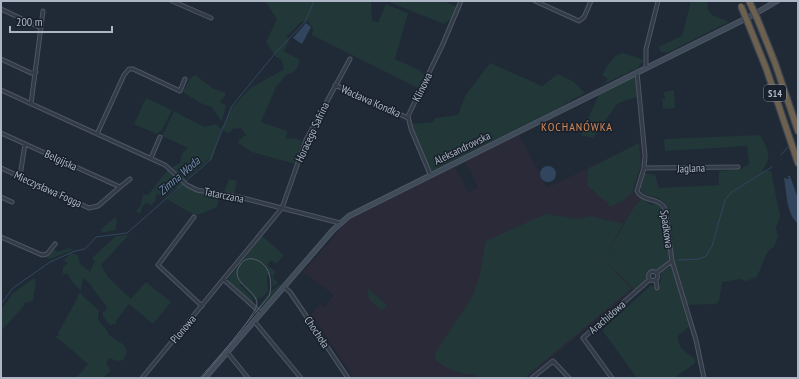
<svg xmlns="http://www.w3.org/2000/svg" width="799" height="379" font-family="'PT Sans Narrow',sans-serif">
<rect width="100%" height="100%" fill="#1f2a36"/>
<!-- medical -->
<path fill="#2b2a38" d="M 519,135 L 547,188 L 641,142 L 642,164 L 633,192 L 641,199 L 632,210 L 604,259 L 634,289 L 527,378 L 354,378 L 311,314 L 320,304 L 324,307 L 334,295 L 303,272 L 348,220 L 455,167 L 468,192 L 478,187 L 465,162 Z"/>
<!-- green -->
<path fill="#223738" d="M 265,1 L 371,1 L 372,20 L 378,23 L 386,4 L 408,13 L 395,59 L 419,70 L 425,76 L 418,88 L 312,35 L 313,28 L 308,21 L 301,22 L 287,36 L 289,41 L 284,51 L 300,60 C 298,68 295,74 287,74 L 276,87 L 261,122 L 287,131 L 286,139 L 295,138 L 302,141 L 295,164 L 252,152 L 238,143 L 239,140 L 246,135 L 241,128 L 232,129 L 230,133 L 225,132 L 222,128 L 212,161 L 210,158 L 181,183 L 201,192 L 220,195 L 217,207 L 198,215 L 189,212 L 167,199 L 178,189 L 176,188 L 164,198 L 157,193 L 155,201 L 151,205 L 147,203 L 143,205 L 140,214 L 136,211 L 141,205 L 143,194 L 148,195 C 158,183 165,169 180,163 L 182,154 L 188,148 L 162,136 L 174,111 L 204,127 L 216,124 L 220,128 L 222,127 L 233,107 L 249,89 L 284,69 L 281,59 L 276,57 L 266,42 L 277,19 Z
M 444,1 L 456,7 L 451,19 L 444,24 L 389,2 Z
M 691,1 L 707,1 L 708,10 L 712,15 L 729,22 L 669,52 L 661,52 L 658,47 L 682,36 Z
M 623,53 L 644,60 L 638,68 L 600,86 L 608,79 L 602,75 C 608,66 612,55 623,53 Z
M 490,63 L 542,86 L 558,74 L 574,82 L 585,93 L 553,111 L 430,172 L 411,124 L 433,122 L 435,118 L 458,115 L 465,96 Z
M 195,75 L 214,89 L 226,93 L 225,96 L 220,102 L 226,105 L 222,121 L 220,119 L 212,107 L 200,103 L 183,92 L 190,79 Z
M 634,77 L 637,79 L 639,97 L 626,100 L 617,104 L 593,138 L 581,135 L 598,96 L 602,92 Z
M 674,90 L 675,108 L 663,109 L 662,99 L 665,99 L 664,92 Z
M 146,98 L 172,110 L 162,130 L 157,134 L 134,124 Z
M 760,135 C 768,150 773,156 762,171 L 771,171 L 780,216 L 776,228 L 778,237 L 774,247 L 770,249 L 766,255 L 757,277 L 746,281 L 740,279 L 722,282 L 719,301 L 716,304 L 687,305 C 682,289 667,251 673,237 C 665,230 673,214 666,205 C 654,187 631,207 645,173 L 655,175 L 659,188 L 719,185 L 719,171 L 741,169 L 749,164 L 747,146 L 665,151 L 664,139 Z
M 639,143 L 641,165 L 632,193 L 623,201 L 609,207 L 608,202 C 599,199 596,191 587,186 L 588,169 Z
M 229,179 L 237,181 L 234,195 L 224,192 Z
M 641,199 L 653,205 L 656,204 L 660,205 L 663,209 L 670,258 C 665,266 657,269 649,272 L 645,281 L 634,289 L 603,259 L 631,289 L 524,378 L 479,378 L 475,374 C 462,376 444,368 435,359 L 436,352 L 473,296 L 480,273 L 486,241 L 546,214 L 578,219 L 590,216 L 623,224 L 606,256 L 632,210 Z
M 115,217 L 117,220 L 115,230 L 102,233 L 101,229 Z
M 126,235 L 128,236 L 101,265 L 108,277 L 131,299 L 146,282 L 171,302 L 153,324 L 129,304 L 115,322 L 117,324 L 110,325 L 103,317 L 103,312 L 107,309 L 106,306 L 89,283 L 83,278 L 81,291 L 72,282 L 68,274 L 63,274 L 63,267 L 68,263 L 63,261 L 71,253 L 78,255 L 80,264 L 89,271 L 89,273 L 95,262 L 92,258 L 116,236 Z
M 262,236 L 284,255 L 276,264 L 271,260 L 267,265 L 276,272 L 272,277 L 278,283 L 273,287 L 271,274 L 267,276 L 268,291 L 262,298 L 260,297 L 256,301 L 241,284 L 240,285 L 252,298 L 254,305 L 229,283 L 228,279 Z
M 70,248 L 73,250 L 50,259 L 47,258 L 53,249 L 57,252 Z
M 672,266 L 690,326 L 678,336 C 677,348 686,352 695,359 L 695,363 L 676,377 L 681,378 L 637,378 L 602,330 L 651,285 L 654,287 L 660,286 L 661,272 Z
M 34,278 L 36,282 L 33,301 L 24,303 L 24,306 L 1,331 L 1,310 L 13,293 Z
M 283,282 L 260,310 L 257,308 L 271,291 Z
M 367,288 L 387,305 L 382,311 L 369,299 Z
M 79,292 L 99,311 L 98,319 C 101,325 108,329 109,335 L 124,345 L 127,352 L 123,360 L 117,361 L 109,358 L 106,364 L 111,370 L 104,378 L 77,377 L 88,364 L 55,336 L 59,336 L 58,333 L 78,297 Z"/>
<!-- water -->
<path fill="#31465e" d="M 306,23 L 311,27 L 302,44 L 293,38 Z
M540 174a8 8 0 1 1 16 0a8 8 0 1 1-16 0Z
M 788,176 L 790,176 L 798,198 L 798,224 C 786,213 787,193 784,178 L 789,179 Z"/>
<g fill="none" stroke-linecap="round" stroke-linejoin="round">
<!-- stream -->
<path stroke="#31465e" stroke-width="1" d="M 781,155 L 788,147
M 186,181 L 210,160 L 232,106 L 277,51 L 305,22 L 314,1
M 678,260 L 699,259 L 706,256 L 712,246 L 725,200 L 732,192 L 772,167
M 1,304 L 13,288 L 50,262 L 75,251 L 85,249 L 96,237 L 127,233 L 184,183"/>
<!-- minor casing -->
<g stroke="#4d5662" stroke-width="5">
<path id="minor" d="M 172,1 L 211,18
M 535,1 L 579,21 L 584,17 L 591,1
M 1,9 L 41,28
M 1,59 L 31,73 L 36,72
M 646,67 L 646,49 L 658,1
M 637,72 L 645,156 L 644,168 L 637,191 C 642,202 660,197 665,209 L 672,261 L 696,340 L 704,378
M 335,85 L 408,118
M 1,90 L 165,165 L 187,185 L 197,190 L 239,197 L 340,223
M 31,104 L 43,11
M 1,133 L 120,187 L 98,206 L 89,208 L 1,168
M 97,134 L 124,75 L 129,69 L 133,69 L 180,91 L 185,79
M 151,158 L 160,137
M 644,168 L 738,167
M 430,174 L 411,129 L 408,116 L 442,46 L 461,1
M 20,176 L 25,144
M 120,187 L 130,179
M 1,197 L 12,202
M 194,217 L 158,265 L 202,306
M 1,237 L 42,255 L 47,254 L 55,244
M648.5 276a4.5 4.5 0 1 1 9 0a4.5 4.5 0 1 1-9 0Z
M 656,273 L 672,261
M 224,280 L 261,313
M 656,280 L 657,288
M 284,287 L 290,292 L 348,378
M 254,321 L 301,378
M 227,352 L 248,378
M 142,378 L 282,208 L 306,140 L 350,59
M 532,378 L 553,361 L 569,378
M 612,378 L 583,338 L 649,280"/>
</g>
<!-- secondary casing -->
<g stroke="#4d5662" stroke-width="6">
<path id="secondary" d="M 205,378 L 333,230 L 349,216 L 753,15 L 777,1"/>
</g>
<!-- motorway casing -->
<g stroke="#3d4651" stroke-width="8">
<path id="motorway" d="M 757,18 L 775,63 L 798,131
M 748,23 L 766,68 L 798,163"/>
</g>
<!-- minor -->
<use href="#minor" stroke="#323b47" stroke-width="3"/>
<!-- secondary -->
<use href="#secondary" stroke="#404b5a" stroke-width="4"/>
<!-- motorway -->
<use href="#motorway" stroke="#6d604f" stroke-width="5.5"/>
<!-- tram -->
<path stroke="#54606e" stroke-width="1" d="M 200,378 C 210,366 257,316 257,303 C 256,289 228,282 240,265 C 247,254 261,259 267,269 C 271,275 272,289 269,296 L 202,378"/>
<!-- motorway-bridge casing -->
<g stroke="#3d4651" stroke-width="8" stroke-linecap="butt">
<path id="motorway-bridge" d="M 749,1 L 757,18
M 741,6 L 748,23"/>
</g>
<!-- motorway-bridge -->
<use href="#motorway-bridge" stroke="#6d604f" stroke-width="5.5"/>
</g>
<g text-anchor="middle" stroke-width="3" stroke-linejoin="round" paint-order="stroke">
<!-- shield labels -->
<rect fill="#18202b" stroke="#808996" stroke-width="1" x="764" y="85" width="22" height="16" rx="3"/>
<g font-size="10" font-weight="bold" fill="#acb6c4">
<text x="775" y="97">S14</text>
</g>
<!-- street labels -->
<g font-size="11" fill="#acb6c4" stroke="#18202b">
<text transform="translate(422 87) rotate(-64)" y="4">Klinowa</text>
<text transform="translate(371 101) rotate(24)" y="4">Wacława Kondka</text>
<text transform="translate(312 132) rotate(-65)" y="4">Horacego Safrina</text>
<text transform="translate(462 148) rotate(-26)" y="4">Aleksandrowska</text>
<text transform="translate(61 160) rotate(25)" y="4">Belgijska</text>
<text transform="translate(691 168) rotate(-2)" y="4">Jaglana</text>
<text transform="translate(48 189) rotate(24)" y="4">Mieczysława Fogga</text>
<text transform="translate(224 195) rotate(11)" y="4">Tatarczana</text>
<text transform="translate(667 229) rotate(82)" y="4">Spadkowa</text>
<text transform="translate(607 317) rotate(-41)" y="4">Arachidowa</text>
<text transform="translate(183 329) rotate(-50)" y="4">Plonowa</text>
<text transform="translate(317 332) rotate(56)" y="4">Chochoła</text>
</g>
<!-- neighbourhood labels -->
<g font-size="12" letter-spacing="1" fill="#d58856" stroke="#18202b">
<text x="577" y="131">KOCHANÓWKA</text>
</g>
<!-- water labels -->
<g font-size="12" font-style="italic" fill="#738ead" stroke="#18202b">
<text transform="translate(179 176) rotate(-41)" y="4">Zimna Woda</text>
</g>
</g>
<!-- border -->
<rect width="799" height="379" fill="none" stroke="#acb6c4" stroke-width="4"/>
<!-- scale -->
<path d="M10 26v6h102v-6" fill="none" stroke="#acb6c4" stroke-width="2"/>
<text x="16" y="26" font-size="12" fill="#acb6c4" stroke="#18202b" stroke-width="3" paint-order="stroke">200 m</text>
</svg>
